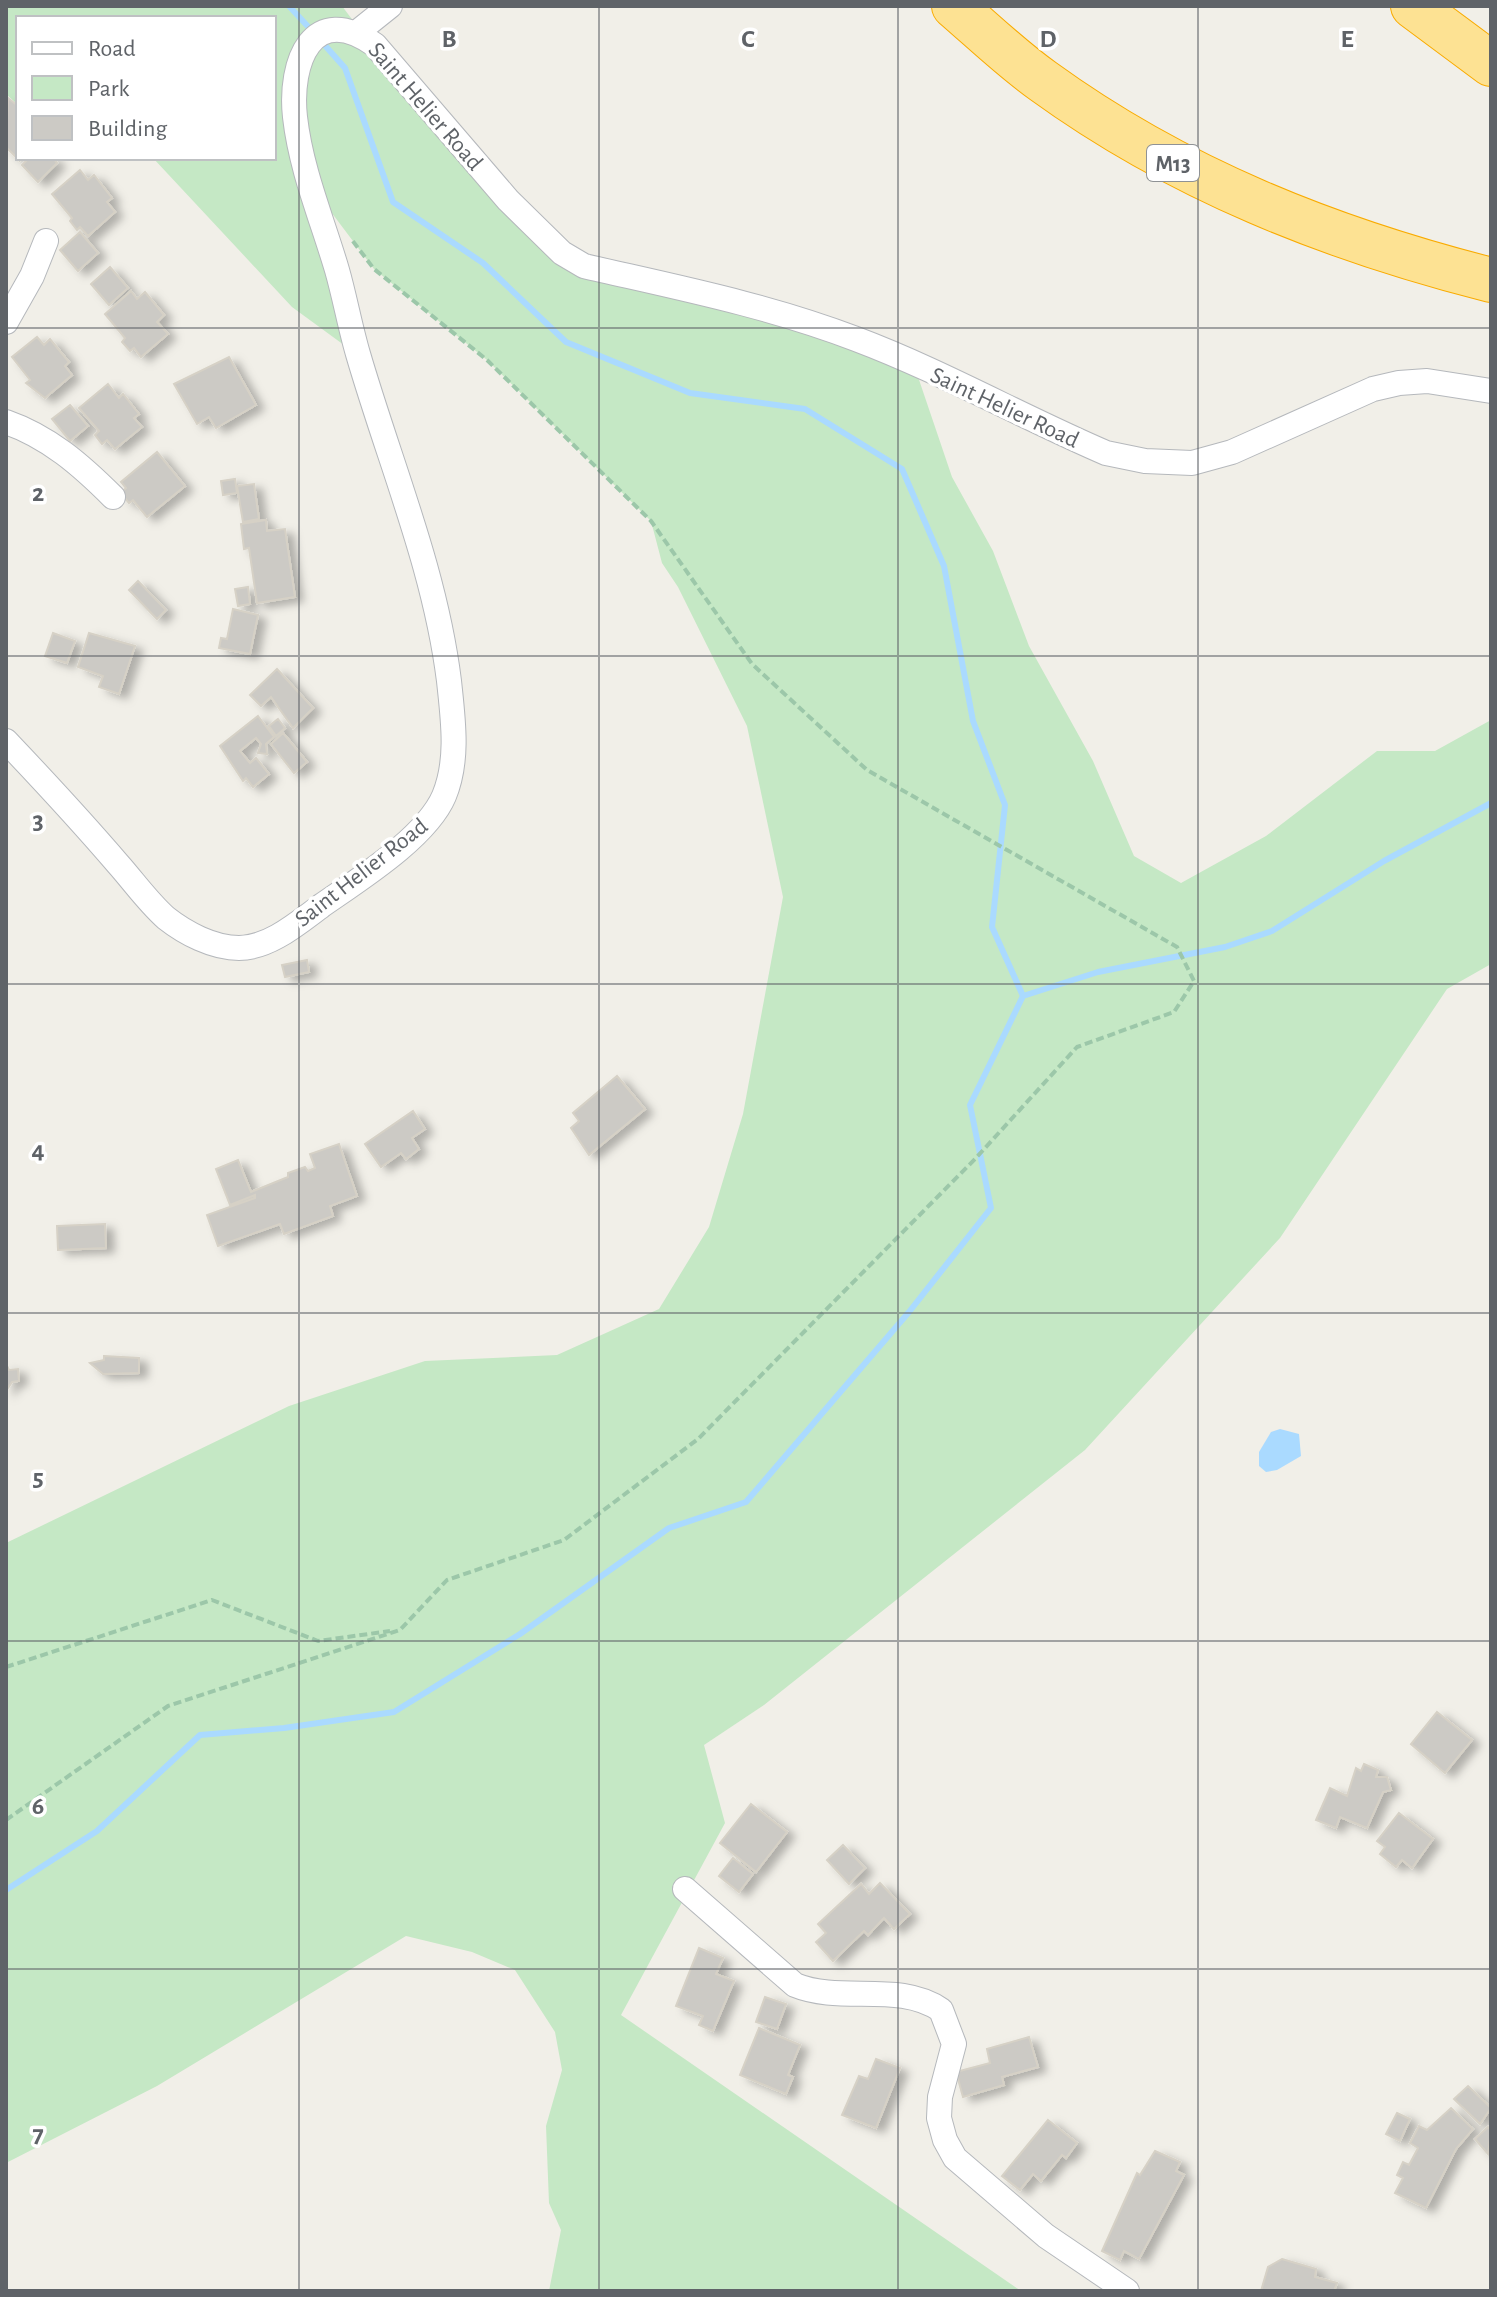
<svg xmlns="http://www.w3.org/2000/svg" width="1497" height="2297" viewBox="0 0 1497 2297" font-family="'Alegreya Sans',sans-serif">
<defs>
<filter id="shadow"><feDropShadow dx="8" dy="4.5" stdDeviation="4" flood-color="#0004"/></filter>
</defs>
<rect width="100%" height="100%" fill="#f1efe8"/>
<!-- green -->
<path fill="#c5e8c5" d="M6 6H342L360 30 562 253 914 365 952 477 993 551 1029 646 1093 761 1134 856 1181 883 1266 836 1377 751H1435L1491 720V964L1447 989 1280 1238 1085 1450 764 1705 704 1745 725 1823 621 2015 1021 2291H549L561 2230 549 2203 546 2126 562 2070 555 2032 515 1970 472 1952 406 1936 157 2086 6 2163V1543L289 1406 425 1361 557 1355 659 1309 709 1227 743 1114 783 897 747 726 678 587 662 563 651 521 487 360 374 269 310 184 359 356 292 307 153 158H274V18H18V105L6 94Z"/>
<!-- water -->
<path fill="#aadaff" d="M1280 1429 1299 1434 1301 1456 1277 1470 1266 1472 1259 1466V1452L1271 1432Z"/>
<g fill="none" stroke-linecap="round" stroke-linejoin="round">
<!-- stream -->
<path stroke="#aadaff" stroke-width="6" d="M289 6 314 33
M321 41 345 68 393 202 483 263 566 342 690 393 805 409 902 469 944 566 973 721 1005 805 992 927 1023 996
M6 1890 97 1831 200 1735 284 1728 394 1712 520 1634 669 1528 746 1502 909 1312 991 1208 970 1105 1023 996 1098 972 1225 947 1272 931 1384 861 1491 803"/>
</g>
<!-- building -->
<path fill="#cccac5" stroke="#d6d1c6" stroke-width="2" filter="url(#shadow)" d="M8 98 18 106 19 160 6 147Z
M29 158H53L57 163 38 182 22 165Z
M80 170 88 180 94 175 112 198 107 202 115 212 88 236 80 227 77 230 70 221 72 218 52 194Z
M80 232 98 253 78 271 60 250Z
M110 267 128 288 109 305 91 284Z
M131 291 137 299 145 292 164 315 157 322 168 334 141 357 134 348 130 351 122 342 125 338 105 314Z
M37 337 44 345 50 339 69 362 65 366 72 375 45 398 26 383 30 380 12 357Z
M229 357 256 405 216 428 209 417 197 424 174 384Z
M108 384 119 398 123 394 139 414 134 418 142 427 115 449 107 440 102 444 95 435 99 431 79 408Z
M70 405 88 426 70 441 52 419Z
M157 452 185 486 147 517 133 500 129 503 121 493 126 488 121 482Z
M235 479 237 493 223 495 221 481Z
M254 484 259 519 243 522 237 486Z
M266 520 267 531 285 529 295 597 257 603 249 548 244 549 241 524Z
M138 581 166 610 157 619 129 590Z
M248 587 250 604 238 606 235 589Z
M233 609 258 615 250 654 219 648 221 638 227 639Z
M53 633 75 641 67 663 45 656Z
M89 633 135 646 119 694 99 687 103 676 78 667Z
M277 669 313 708 293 728 271 697 261 706 250 695Z
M258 716 274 737 266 744 267 754 258 753 261 744 256 738 240 751 250 763 256 758 269 774 253 787 246 778 243 781 220 746Z
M278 719 285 728 276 736 269 726Z
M283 733 307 762 294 773 271 744Z
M307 960 309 972 285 977 282 965Z
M617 1076 645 1109 589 1155 571 1128 579 1121 573 1113Z
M413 1111 425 1129 412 1138 419 1149 406 1159 401 1153 381 1167 365 1144Z
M339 1144 357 1196 330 1206 333 1216 284 1234 280 1224 218 1246 207 1215 255 1198V1195L230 1205 216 1169 238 1160 251 1192 288 1177V1173L305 1167 308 1171 315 1168 310 1154Z
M105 1224 106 1248 58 1250 57 1226Z
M104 1356 139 1358V1373L103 1374 90 1363 104 1360Z
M6 1364 9 1370 18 1369 19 1381 12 1382 6 1391Z
M1437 1712 1472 1740 1445 1773 1411 1744Z
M1364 1764 1378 1770 1376 1777H1387L1391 1790 1383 1792 1367 1828 1340 1817 1336 1828 1316 1820 1330 1788 1347 1796 1356 1768 1361 1771Z
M751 1804 787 1832 756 1872 720 1843Z
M1399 1813 1433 1839 1412 1868 1402 1860 1396 1867 1380 1854 1385 1847 1377 1841Z
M843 1845 865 1868 849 1884 827 1860Z
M733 1858 753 1874 739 1892 719 1876Z
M880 1883 910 1914 894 1929 884 1918 868 1935 864 1931 833 1961 816 1942 826 1933 818 1924 861 1884 869 1894Z
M699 1948 723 1958 716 1974 734 1981 713 2031 699 2025 703 2016 676 2006Z
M765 1997 786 2004 777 2029 756 2022Z
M759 2028 800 2045 788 2075 793 2077 786 2094 740 2075Z
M1029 2037 1038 2067 1002 2077 1004 2085 963 2097 956 2072 990 2063 987 2049Z
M876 2059 900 2068 876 2128 842 2115 859 2076 868 2079Z
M1468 2086 1491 2108 1480 2124 1454 2099Z
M1451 2108 1473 2129 1456 2149 1426 2208 1395 2193 1403 2178 1397 2175 1403 2162 1409 2165 1418 2148 1410 2143 1419 2126 1427 2130Z
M1397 2113 1410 2119 1400 2141 1386 2134Z
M1048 2120 1077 2143 1066 2158 1062 2155 1041 2181 1033 2174 1020 2190 1002 2176Z
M1488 2127 1491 2131 1488 2154 1475 2139Z
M1155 2151 1180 2162 1176 2171 1184 2175 1139 2259 1124 2251 1120 2260 1102 2251 1137 2173 1140 2175Z
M1282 2259 1316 2269 1315 2277 1337 2283 1334 2291H1261L1268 2267Z"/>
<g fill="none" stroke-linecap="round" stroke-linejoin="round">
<defs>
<path id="minor" d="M360 30 390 6
M6 322 32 276 46 241
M6 422C49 437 81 465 113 497
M6 741C44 781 82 822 118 864 134 882 148 902 166 918 185 933 213 948 239 948 269 948 298 923 321 906 358 880 426 838 444 796 459 760 453 719 449 681 435 568 390 464 358 354 350 327 345 298 337 270 322 219 301 170 295 117 289 63 312 0 375 45L508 200 562 253 584 266C675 287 767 305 856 339 941 371 1022 417 1106 453L1145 461 1192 463 1232 452 1373 389 1399 383 1427 381 1491 391
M685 1889 795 1985C841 2004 899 1981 941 2010L954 2044 940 2097 939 2118 945 2140 955 2158 1046 2236 1127 2291"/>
<path id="motorway" d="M954 6C983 31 1012 59 1043 81 1178 179 1330 239 1491 280
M1413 6 1491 64"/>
</defs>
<!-- minor casing -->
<use href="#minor" stroke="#b5b8bc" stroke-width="26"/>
<!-- motorway casing -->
<use href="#motorway" stroke="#f9ab00" stroke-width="46"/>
<!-- path -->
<path stroke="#9cc7a9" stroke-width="4" stroke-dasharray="8 4" stroke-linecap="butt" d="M6 1667 212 1600 318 1641 390 1631
M6 1820 168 1706 400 1630 447 1580 564 1540 698 1439 975 1159 1077 1047 1174 1012 1194 981 1177 947 867 770 752 664 651 521 487 360 374 269 352 240"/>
<!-- minor -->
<use href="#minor" stroke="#fff" stroke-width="24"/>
<!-- motorway -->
<use href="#motorway" stroke="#fde293" stroke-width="44"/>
</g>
<!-- grid -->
<path fill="none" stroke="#5f6368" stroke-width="2" stroke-opacity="0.55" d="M299 6V2291M599 6V2291M898 6V2291M1198 6V2291M6 328H1491M6 656H1491M6 984H1491M6 1313H1491M6 1641H1491M6 1969H1491"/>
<g text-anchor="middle" stroke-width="7" stroke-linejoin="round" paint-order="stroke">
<!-- shield labels -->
<rect fill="#fff" stroke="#8f9295" stroke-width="2" x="1147" y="145" width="52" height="36" rx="6"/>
<g font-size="22" font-weight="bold" fill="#5f6368">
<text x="1173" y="171">M13</text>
</g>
<!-- street labels -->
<g font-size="24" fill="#5f6368" stroke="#fff">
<text transform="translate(426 106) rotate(49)" y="8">Saint Helier Road</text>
<text transform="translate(1005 407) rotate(25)" y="8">Saint Helier Road</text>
<text transform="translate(361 872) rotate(-38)" y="8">Saint Helier Road</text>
</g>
</g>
<g font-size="26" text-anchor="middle" font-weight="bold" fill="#5f6368" stroke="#fff" stroke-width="7" stroke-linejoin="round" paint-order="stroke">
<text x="449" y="47">B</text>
<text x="748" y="47">C</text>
<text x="1048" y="47">D</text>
<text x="1347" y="47">E</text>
<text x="38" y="501">2</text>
<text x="38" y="829">3</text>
<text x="38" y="1158">4</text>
<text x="38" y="1486">5</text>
<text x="38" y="1814">6</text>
<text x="38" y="2142">7</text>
</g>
<!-- border -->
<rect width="1497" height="2297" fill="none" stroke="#5f6368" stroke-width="16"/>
<!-- legend -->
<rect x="16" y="16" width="260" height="144" fill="#ffffff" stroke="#bfc1c3" stroke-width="2"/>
<rect x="32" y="42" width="40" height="12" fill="#ffffff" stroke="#bfc1c3" stroke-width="2"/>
<text x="88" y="56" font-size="24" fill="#5f6368">Road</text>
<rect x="32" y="76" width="40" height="24" fill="#c5e8c5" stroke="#bfc1c3" stroke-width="2"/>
<text x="88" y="96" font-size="24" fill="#5f6368">Park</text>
<rect x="32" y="116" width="40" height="24" fill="#cccac5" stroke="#bfc1c3" stroke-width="2"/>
<text x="88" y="136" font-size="24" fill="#5f6368">Building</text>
</svg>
